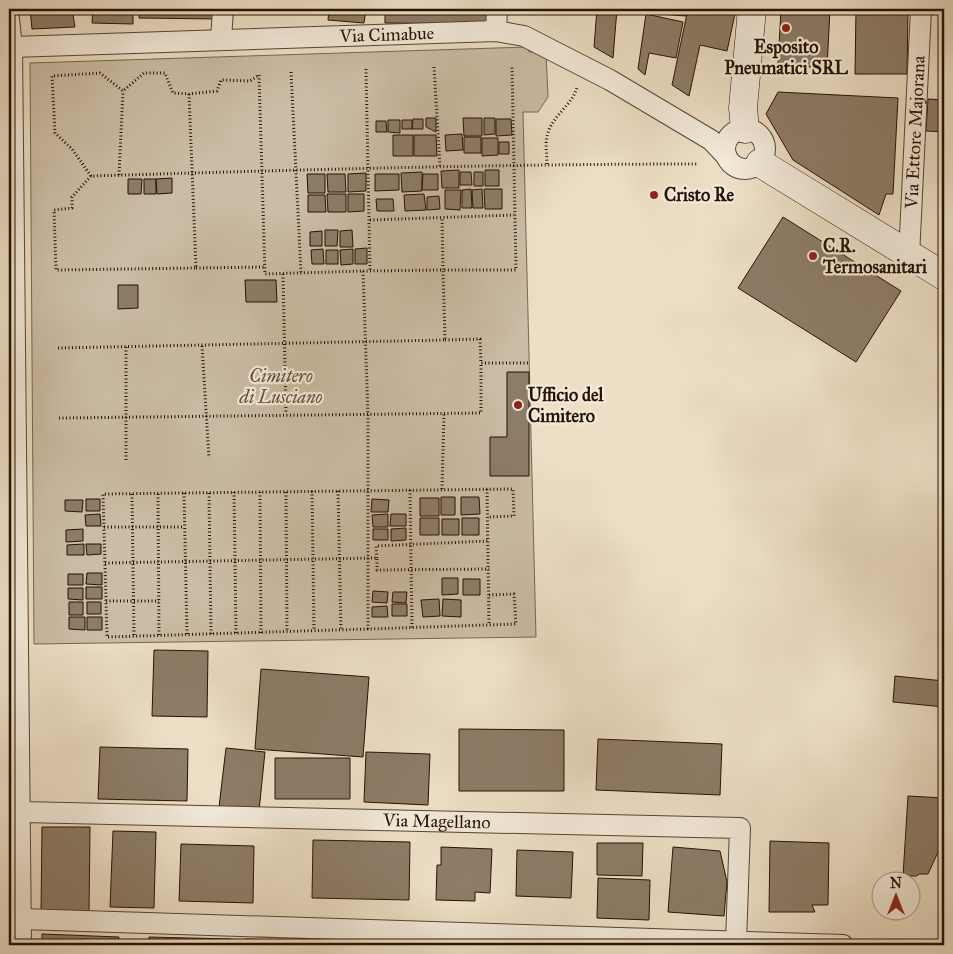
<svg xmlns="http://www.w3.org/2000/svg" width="953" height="954" viewBox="0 0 953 954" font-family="'IM FELL Great Primer',serif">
<rect width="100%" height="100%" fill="#eddfc6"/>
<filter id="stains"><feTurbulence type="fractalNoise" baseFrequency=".004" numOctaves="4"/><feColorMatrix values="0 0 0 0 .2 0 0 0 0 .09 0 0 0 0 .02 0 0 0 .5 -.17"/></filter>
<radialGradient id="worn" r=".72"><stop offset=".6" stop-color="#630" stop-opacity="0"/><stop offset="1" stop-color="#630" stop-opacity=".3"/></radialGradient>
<!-- green -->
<path fill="#cbbca5" stroke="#786654" d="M528 47 529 52H546L548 97 538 112H523L536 637 34 644 30 63Z"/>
<!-- building -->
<path fill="#8d7c68" stroke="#251102" d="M30 9H72L75 27 32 29Z
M93 9H133V24L92 23Z
M139 9H217V19L139 18Z
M329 9H366L364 23 328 20Z
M385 9H494L493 24 385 23Z
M597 9H617L613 58 594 47Z
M658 9H686V16L658 14Z
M688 9H736L727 51 700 45 689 96 672 85Z
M781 9H830L827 68 778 65Z
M856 9H908L907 74H855Z
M944 9V64H940Z
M646 14 683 22 676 58 649 53 645 75 638 69Z
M778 92 898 98 893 194H886L879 215 793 160 766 114Z
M928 99 944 100V132L926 131Z
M426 118H436V132L426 127Z
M463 118H482V136H464Z
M484 118H495V134L484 135Z
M413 119H423V129H412Z
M496 119H511L512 135 496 136Z
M388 120H400V133L388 132Z
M402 120H412V129H402Z
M376 121H386L387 132H376Z
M462 134 463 150 446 151 445 135Z
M393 135H413V156H393Z
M414 135H436L437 156H414Z
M464 137H481V153H464Z
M482 138H498V155L482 156Z
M499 142H509V154H499Z
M459 170V188H442L441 171Z
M485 170H499V186H485Z
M422 172V191L402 192 401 173Z
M460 172H471L472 185H460Z
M474 172H483V186H474Z
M366 173V191L348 192V174Z
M307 174H325V193H308Z
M327 174H345L346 192H328Z
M375 174H399V190L375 191Z
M423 174H438V190H422Z
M172 178V193L157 194 156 179Z
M128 179H142L141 194H128Z
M144 179H156V194H144Z
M471 189 472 208H462V190Z
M482 189 483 208H473L472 190Z
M484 189H502V209H485Z
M445 190H461L460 210 445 209Z
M327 194H346V212H328Z
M348 194H364V211L348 212Z
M424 194 426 210 405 211 404 195Z
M308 195H325L326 212H308Z
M439 196 440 209 427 210V197Z
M376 199H393L394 211H377Z
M783 217 901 291 856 362 738 288Z
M325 230H338L337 246H325Z
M352 230 353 247H340V231Z
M322 231V246H310V232Z
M367 248V264H355V249Z
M323 249 324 264H312L311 250Z
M353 249V264L341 265 340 250Z
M326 250H338V264H326Z
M245 280H276L277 302H246Z
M118 285H138V308L118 309Z
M507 372H529V476H490V437H507Z
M441 497H455V515H441Z
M461 497H479L480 514 461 515Z
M420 498H439V516H420Z
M86 499H100V511H86Z
M372 499 389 500 388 512H371Z
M65 500H83L82 512 65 511Z
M100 514 101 526H86L85 515Z
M388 514V527H373L372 515Z
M391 514H406V526H390Z
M420 518H439V535H420Z
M462 518H479V535H462Z
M442 519H459V535H442Z
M406 528V540L391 541V529Z
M83 529V541L66 542V530Z
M373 529H388V540H373Z
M84 544V555H67V545Z
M86 544H101V554L87 555Z
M87 573H102V585L86 584Z
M68 574H83V585H68Z
M442 578H458V594L442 595Z
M463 579H480V595H463Z
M86 587H102V599H86Z
M68 588H83V600L68 599Z
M373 591 388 592 387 603 372 602Z
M393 592H407L406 603 392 602Z
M439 599 440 616 423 617 421 600Z
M443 599 461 600V617L442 616Z
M69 602H83V615H69Z
M87 602H101V614H87Z
M392 604H407V616H392Z
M387 606 388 617H372V607Z
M69 617H85V630L69 629Z
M87 617H102V630H87Z
M154 650 208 651 207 717 152 716Z
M261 669 369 677 363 757 255 749Z
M895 676 944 681V707L893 702Z
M459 729 564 730V791H459Z
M598 739 722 744 720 795 596 790Z
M100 747 188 749 187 801 98 799Z
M226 748 265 752 259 811 219 807Z
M366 752 430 754 428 805 364 802Z
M275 758H350V799H275Z
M908 796 944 798V839L928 874H919L917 876H903Z
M42 827H90L89 912 41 911Z
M113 831 156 832 154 908 110 907Z
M313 840 410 842 409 900 312 898Z
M770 841 829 843 828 905H812L815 912H769Z
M597 843H643L642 876 597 875Z
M181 844 254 846 253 903 179 901Z
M441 847 492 849 490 893 475 892V901L436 900 437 865H441Z
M673 847 720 851 727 882 724 916 668 912Z
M517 850 573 852 571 898 516 896Z
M598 878 650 880 649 920 597 918Z
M42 934 119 937 118 945H42Z
M149 937 231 939V945H149Z
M246 939 302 941V945H245Z"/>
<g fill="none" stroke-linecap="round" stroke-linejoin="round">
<defs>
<g id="street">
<path d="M9 19 12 47 21 945"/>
<path d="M496 31 497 9"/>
<path d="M221 40 223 9"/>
<path id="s1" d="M12 47 496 31 524 36 610 80 711 140 727 157"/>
<circle cx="745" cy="149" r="20"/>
<path id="s2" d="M909 256 921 9"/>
<path id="s3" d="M21 812 740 828 736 942"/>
<path d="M21 919 843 945"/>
</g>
<path id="secondary" d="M745 129 743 108 752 9
M760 163 944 276"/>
</defs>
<!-- street casing -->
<use href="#street" stroke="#574433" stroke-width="22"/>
<!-- secondary casing -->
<use href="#secondary" stroke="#251102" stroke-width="29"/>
<!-- path -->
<path stroke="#251102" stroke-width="3" stroke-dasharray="1 2.5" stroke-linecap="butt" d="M434 67 440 166
M366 69 370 271
M291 72 301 273
M259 75 265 274 363 271 368 415V629L516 624 514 594 489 595
M189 94 196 268 56 270 54 210 72 208V197L91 176C294 170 495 164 698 164
M547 164C547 155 545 145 547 137 550 117 573 105 577 87
M119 175 123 91
M91 176 72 149 55 133 52 76 100 73 123 91 144 73H165L173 93 189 94 217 91 221 80 250 81 259 75
M370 220 514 215
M196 268 265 267
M363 271 443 270 442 217
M283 274 286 414
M445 340 480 339 481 363
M202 346 209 458
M58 348 445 340 443 270H516L512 66
M59 418 481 413V363H529
M126 460V346
M442 489 444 413
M487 489 489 625
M410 490 412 628
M312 491 314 631
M338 491 341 630
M234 492 236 633
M260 492 261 633
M286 492 287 632
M184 493 187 635
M209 493 211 634
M132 494 134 637
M158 494 159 636
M104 527H184
M377 558 376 546 488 541
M105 563 377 558V570L489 569
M106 601H159
M368 629 107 637 103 494 513 489 514 516 488 517"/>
<!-- street -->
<use href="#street" stroke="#f3eada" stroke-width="20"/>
<!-- secondary -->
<use href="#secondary" stroke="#f3eada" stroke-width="28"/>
</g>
<!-- markers -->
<g fill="#8f2418" stroke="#f3eada" stroke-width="2">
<circle cx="786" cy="28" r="5"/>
<circle cx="654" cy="195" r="5"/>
<circle cx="813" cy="256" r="5"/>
<circle cx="518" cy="405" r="5"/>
</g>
<g text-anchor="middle" stroke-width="4.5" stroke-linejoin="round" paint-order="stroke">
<!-- street labels -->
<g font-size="18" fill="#251102" stroke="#f3eada">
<text dy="6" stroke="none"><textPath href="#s1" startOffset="375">Via Cimabue</textPath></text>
<text dy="6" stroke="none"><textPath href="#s2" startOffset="124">Via Ettore Majorana</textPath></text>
<text dy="6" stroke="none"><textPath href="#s3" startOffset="416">Via Magellano</textPath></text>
</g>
<!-- poi labels -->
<g font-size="18" font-weight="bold" fill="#251102" stroke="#f3eada" text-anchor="start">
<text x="786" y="53" text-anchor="middle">Esposito<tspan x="786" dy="21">Pneumatici SRL</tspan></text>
<text x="664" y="201">Cristo Re</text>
<text x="823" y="252">C.R.<tspan x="823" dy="21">Termosanitari</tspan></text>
<text x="528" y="401">Ufficio del<tspan x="528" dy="21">Cimitero</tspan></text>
</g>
<!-- park labels -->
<g font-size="18" font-style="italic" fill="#5f4d3b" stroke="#f3eada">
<text x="281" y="382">Cimitero<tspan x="281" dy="21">di Lusciano</tspan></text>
</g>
</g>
<!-- margin -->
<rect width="953" height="954" fill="none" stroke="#eddfc6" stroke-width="30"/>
<rect x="10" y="10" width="933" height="934" fill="none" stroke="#251102" stroke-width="2.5"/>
<rect x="15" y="15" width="923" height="924" fill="none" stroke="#251102"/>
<!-- north arrow -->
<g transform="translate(896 896)"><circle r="24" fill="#f3eada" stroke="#a19384"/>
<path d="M0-4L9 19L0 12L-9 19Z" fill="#8f2418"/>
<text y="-8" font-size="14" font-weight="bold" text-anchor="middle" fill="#251102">N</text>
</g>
<rect width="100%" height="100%" filter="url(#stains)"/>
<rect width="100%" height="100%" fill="url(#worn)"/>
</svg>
